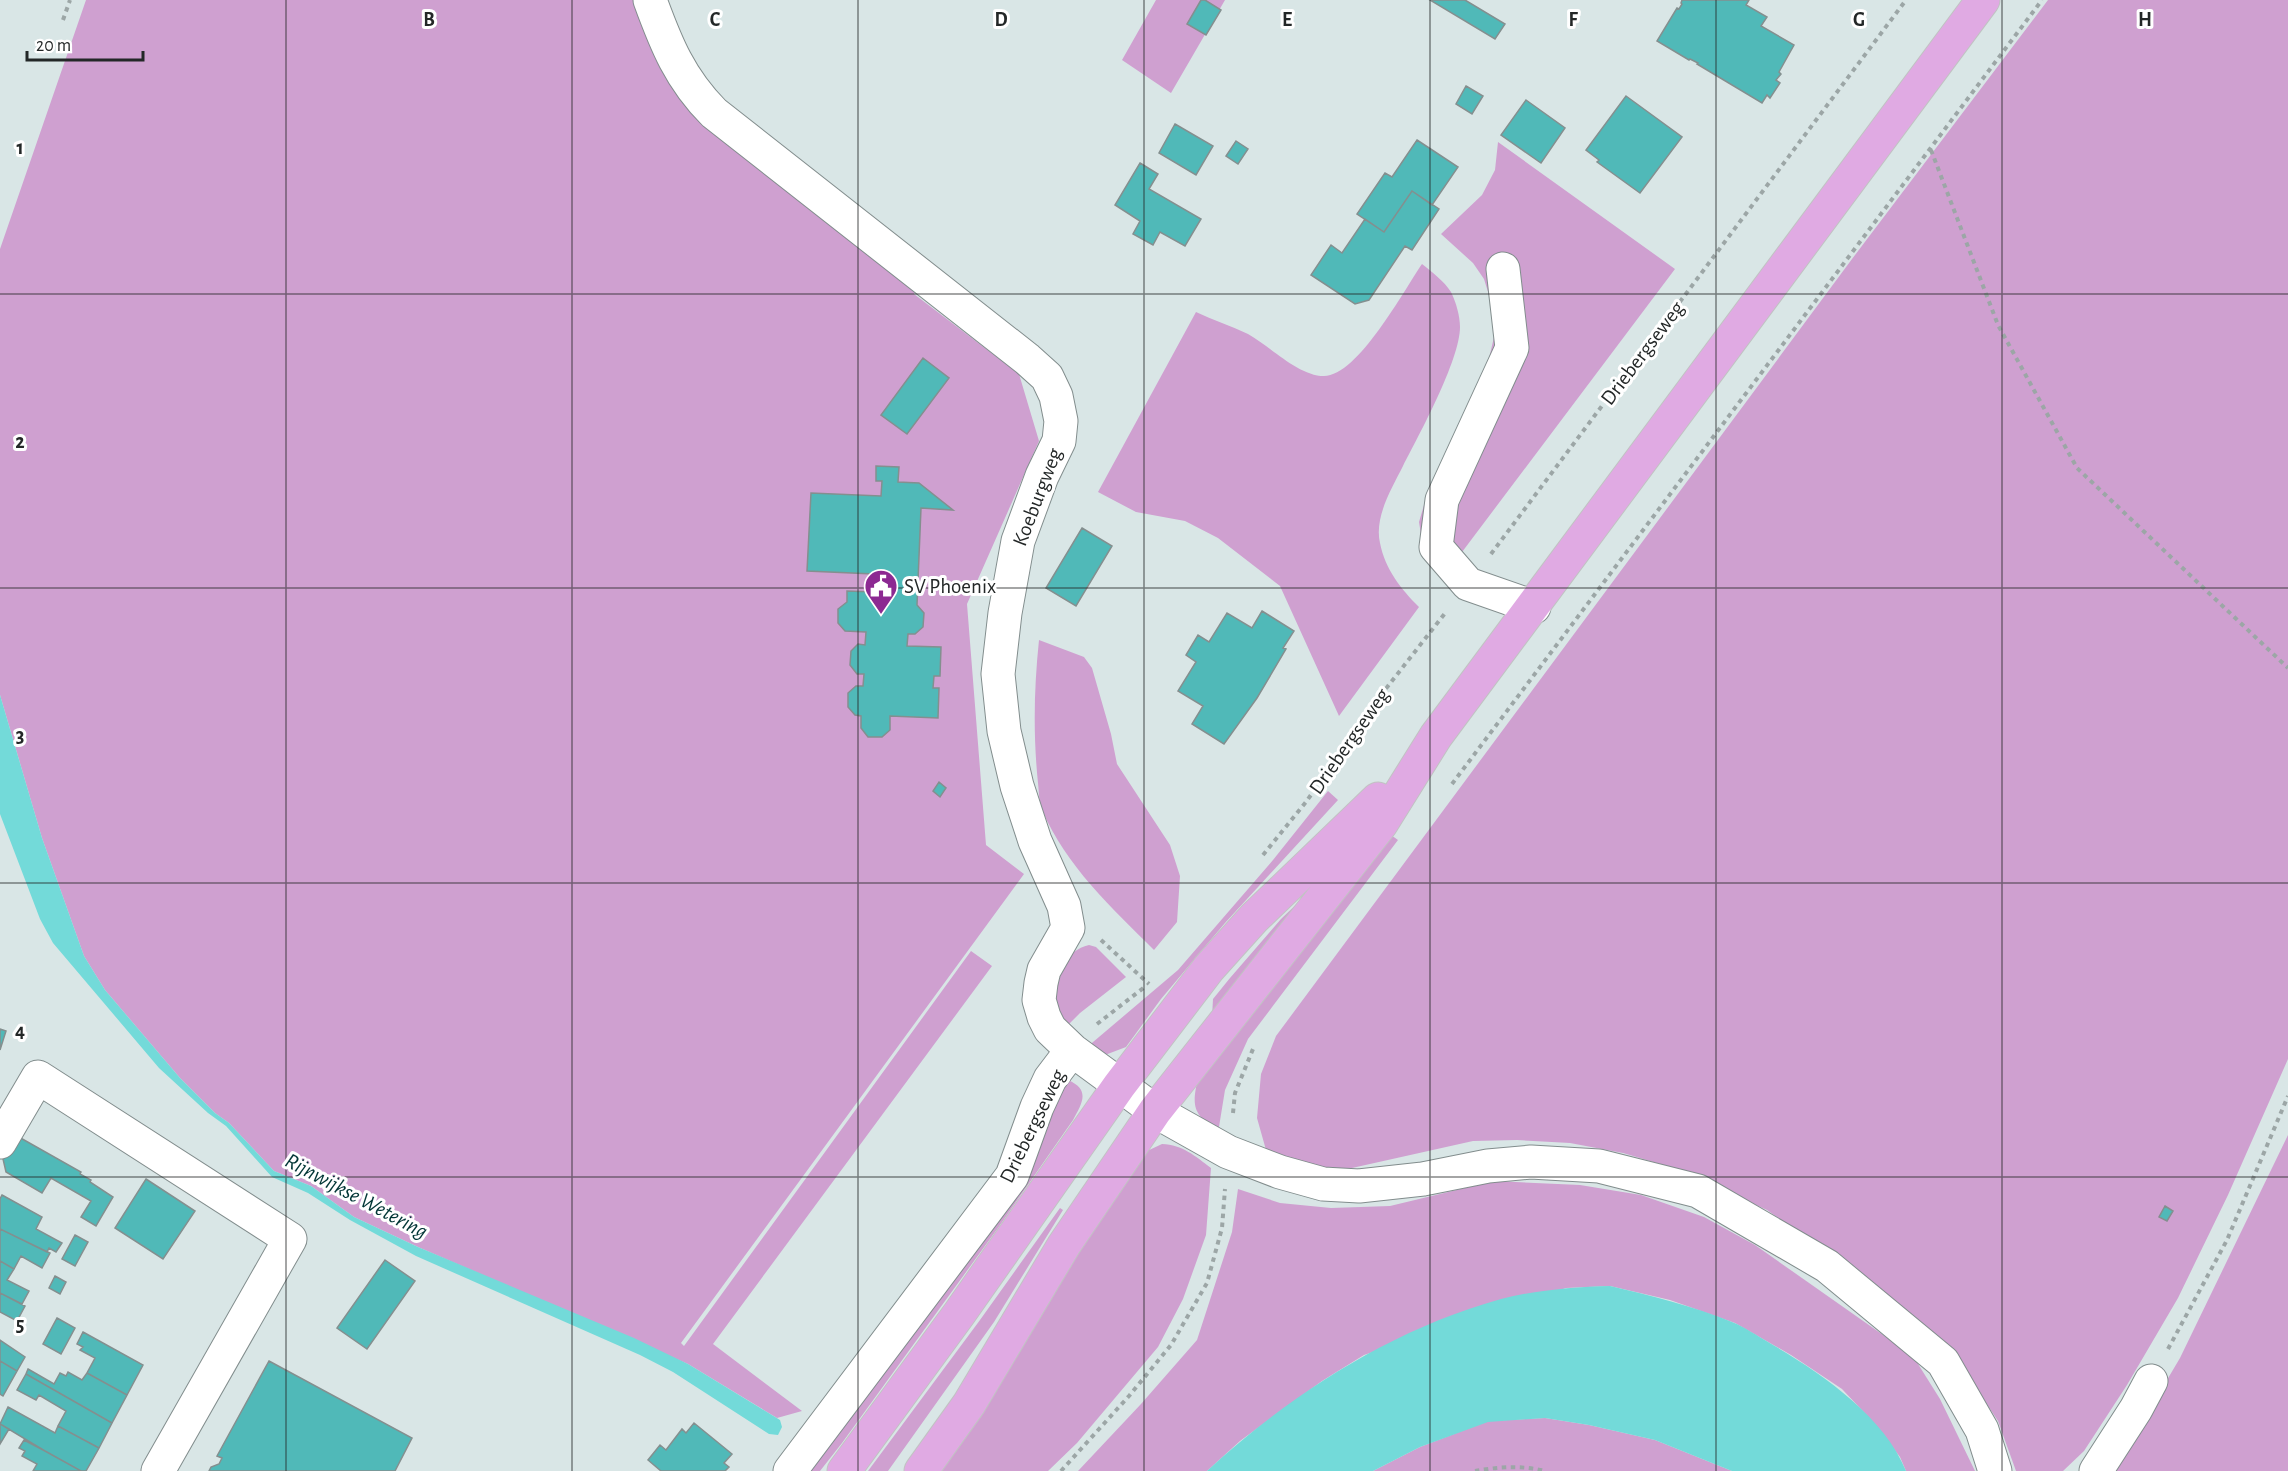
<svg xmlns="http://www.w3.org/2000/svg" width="2288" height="1471" viewBox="0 0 2288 1471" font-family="'Alegreya Sans',sans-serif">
<rect width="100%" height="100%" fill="#d9e6e6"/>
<!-- green -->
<path fill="#cfa0d0" d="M86 0H637L649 40 666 79 695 116 728 145 916 289 914 294 1019 374 1039 441 967 604 986 845 1024 874 681 1343 684 1346 971 951 992 966 713 1344 802 1411 777 1418 688 1364 418 1247 354 1217 311 1186 274 1171 229 1123 215 1113 180 1078 105 990 84 956 42 838 0 695V249Z
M1156 0H1225L1171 93 1122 60Z
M2048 0H2288V1059L2228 1195 2178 1298 2127 1385 2084 1451 2063 1471H2016L1998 1421 1967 1374 1830 1255 1767 1210 1677 1169 1623 1153 1570 1143 1517 1140 1473 1141 1352 1168 1298 1171 1266 1150 1257 1118 1261 1074 1276 1036 1852 259Z
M1498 142 1675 269 1447 572 1422 541 1419 522 1427 495 1486 371 1495 333 1493 308 1484 279 1473 263 1441 234 1482 195 1495 170Z
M1422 264C1432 272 1444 281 1451 292 1456 302 1460 316 1460 327 1460 360 1419 435 1403 466 1392 488 1374 517 1380 543 1385 569 1401 589 1419 607L1339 716 1280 586 1218 538 1185 521 1136 512 1098 492 1196 312C1213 320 1231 326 1248 334 1270 346 1298 376 1324 376 1358 376 1404 290 1422 264Z
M1039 640 1084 657 1092 668 1111 734 1117 764 1170 845 1180 876 1177 922 1154 950C1112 908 1066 866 1042 810 1039 802 1039 792 1038 783 1033 735 1034 688 1039 640Z
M1328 791 1338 800 1225 923 1161 999 1126 1047 1105 1055 1086 1048 1178 970 1273 860Z
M1391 835 1398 840 1248 1039 1225 1090 1218 1133C1194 1113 1191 1109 1198 1078Z
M1306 895 1212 1017 1213 999 1230 978 1281 919Z
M1089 945 1096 947 1126 977 1080 1013 1063 1030 1051 991C1061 970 1065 951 1089 945Z
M1068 1080C1091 1090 1082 1103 1073 1120L998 1228 842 1443 820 1471H800L1042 1125Z
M2288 1135V1471H2113L2180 1358Z
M1162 1144C1183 1145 1195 1156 1211 1168L1206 1235 1183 1299 1158 1347 1077 1443 1048 1471H934L1045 1300 1145 1152Z
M1494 1181 1580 1185 1641 1195 1704 1217 1755 1245 1913 1356 1940 1399 1975 1471H1906L1900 1457 1874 1423 1842 1389 1791 1355 1735 1323 1670 1300 1610 1286 1566 1288 1364 1355 1322 1381 1240 1441 1207 1471H1078L1141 1404 1197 1340 1232 1232 1238 1189 1280 1203 1331 1208 1390 1206Z
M1060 1208 1063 1210 994 1322 888 1471H868L980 1320Z
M1545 1418 1589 1425 1655 1440 1732 1471H1373L1420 1447 1488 1421Z"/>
<!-- water -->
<path fill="#73dad9" d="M0 695 42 838 84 956 105 990 180 1078 215 1113 229 1123 274 1171 311 1186 354 1217 418 1247 634 1338 688 1364 780 1420 782 1427 778 1435 769 1434 673 1372 640 1355 416 1256 350 1220 308 1193 272 1177 226 1126 208 1113 159 1068 53 943 40 919 0 814Z
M1610 1286C1652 1296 1693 1306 1732 1322 1745 1327 1757 1336 1768 1342 1818 1371 1884 1415 1906 1471H1732L1655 1440 1589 1425 1545 1418 1488 1422 1420 1447 1373 1471H1207C1291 1394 1390 1330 1501 1299 1536 1290 1574 1287 1610 1286Z"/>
<!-- building -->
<path fill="#50b9b8" stroke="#848f8f" stroke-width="1.5" d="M1201 0H1205L1221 10 1206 35 1187 24Z
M1430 0H1465L1505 24 1495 39Z
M1682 0H1749L1746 5 1767 17 1761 26 1794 45 1779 72 1781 74 1776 80 1780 83 1770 98 1767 95 1762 103 1697 64 1698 63 1690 59 1689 60 1657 41 1677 8 1679 9 1682 4 1681 3Z
M1466 86 1483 96 1472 114 1456 104Z
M1626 96 1682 137 1640 193 1597 162 1599 160 1586 150Z
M1526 100 1565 128 1541 163 1501 135Z
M1175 124 1213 146 1196 175 1159 153Z
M1417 140 1458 167 1432 205 1412 191 1384 232 1357 214 1385 173 1392 177Z
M1236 141 1248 149 1238 164 1226 156Z
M1140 163 1158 174 1149 189 1201 219 1185 246 1160 232 1153 245 1133 234 1140 221 1115 205Z
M1412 191 1439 209 1412 250 1405 246 1369 300 1355 304 1311 275 1331 245 1342 253 1365 219 1384 232Z
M923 358 949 378 907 434 881 415Z
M876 466 899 467 898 482 919 483 953 510 921 508 917 605 924 613 923 627 915 634H908L907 646 941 647 940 676H934L933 688H939L938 718 890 716V730L882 737H868L861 728V716L855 715 848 707V693L856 686H863L864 674H857L850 665 851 651 858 644 865 645 866 632 845 631 838 623V609L847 602V591L874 592V574L807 571 811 493 881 496 882 481H876Z
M1082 528 1112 546 1076 606 1046 588Z
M1262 611 1294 631 1283 648 1286 649 1257 698 1224 744 1192 724 1203 706 1178 691 1196 662 1186 655 1198 635 1209 642 1227 613 1252 628Z
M939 782 946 788 940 797 933 791Z
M0 1029 6 1031 0 1050Z
M17 1136 81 1172 80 1174 91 1180 90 1182 113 1197 96 1226 81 1217 91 1201 51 1178 42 1193 6 1172 3 1159Z
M146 1179 195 1211 163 1259 115 1228Z
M2 1195 42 1217 36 1229 62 1243 56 1252 49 1248 47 1252 0 1229V1199Z
M2165 1206 2173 1211 2167 1221 2159 1217Z
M0 1229 50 1253 42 1268 21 1256 14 1269 0 1261Z
M75 1235 88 1242 75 1266 62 1259Z
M385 1260 415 1281 367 1349 337 1328Z
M0 1261 14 1269 7 1280 29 1291 22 1304 0 1293Z
M55 1276 66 1282 60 1294 49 1288Z
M0 1293 25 1306 17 1321 0 1312Z
M57 1318 75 1328 61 1354 43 1344Z
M83 1332 143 1365 127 1395 87 1373 95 1358 80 1350 83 1347 77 1344Z
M0 1340 25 1357 17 1371 0 1361Z
M0 1361 17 1371 3 1396 0 1394Z
M269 1361 412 1438 395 1471H209L211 1467 219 1464 222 1458 217 1456Z
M28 1369 54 1384 60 1373 66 1376 68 1372 82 1380 87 1373 127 1395 112 1423 26 1374Z
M26 1374 112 1423 99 1448 58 1426 66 1411 39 1395 36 1400 17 1390Z
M8 1407 55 1433 58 1426 99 1448 86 1471H81L45 1451 0 1424Z
M694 1423 732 1454 724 1463 729 1467 725 1471H661L648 1460 660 1445 666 1450 682 1429 686 1433Z
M0 1424 9 1429 0 1444Z
M24 1440 45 1451 81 1471H33L37 1464 22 1456 25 1451 19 1448Z"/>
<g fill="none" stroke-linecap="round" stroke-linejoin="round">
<defs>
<path id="minor" d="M650 0C666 44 680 79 714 113L1027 359 1047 377 1056 396 1061 421 1059 441 1042 476 1018 541 1005 613 998 674 1004 731 1017 786 1035 841 1064 906 1068 928 1044 970 1041 983 1039 1000 1044 1017 1050 1029 1072 1050 1155 1111 1228 1152 1280 1172 1323 1184 1359 1186 1423 1179 1488 1166 1531 1162 1599 1166 1698 1191 1827 1266 1943 1362 1982 1430 1995 1471
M1503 269 1512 348 1442 500 1436 547 1468 584 1534 607
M0 1142 38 1077 290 1239 158 1471
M790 1471 1012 1176 1037 1107 1050 1079 1072 1050
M2096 1471 2136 1409 2151 1381"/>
<path id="major" d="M844 1471 959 1314 1119 1086 1209 968 1254 918 1378 799
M921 1471 969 1404 1064 1245 1155 1111 1381 824 1436 736 1983 0"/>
</defs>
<!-- minor casing -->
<use href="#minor" stroke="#828d8d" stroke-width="35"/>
<!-- major casing -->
<use href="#major" stroke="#c1c3c3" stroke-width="35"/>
<!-- path -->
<path stroke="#9ca6a6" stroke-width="4" stroke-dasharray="4.5 4.5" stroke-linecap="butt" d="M63 20 70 0
M1931 150 1998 325 2077 468 2288 668
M1491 554 1906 0
M1452 784 2042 0
M1263 855 1306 802 1381 695 1446 612
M1101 940 1149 984
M1097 1024 1146 986
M1233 1113 1235 1093 1253 1049
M2168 1349 2227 1240 2288 1096
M1061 1471 1129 1396 1171 1345 1207 1283 1222 1228 1225 1189
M1475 1471C1497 1467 1522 1465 1545 1471"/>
<!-- minor -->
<use href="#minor" stroke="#fff" stroke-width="33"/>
<!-- major -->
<use href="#major" stroke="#e0aae3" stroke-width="33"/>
</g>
<!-- grid -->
<path fill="none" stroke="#232727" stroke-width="1.5" stroke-opacity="0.55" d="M286 0V1471M572 0V1471M858 0V1471M1144 0V1471M1430 0V1471M1716 0V1471M2002 0V1471M0 294H2288M0 588H2288M0 883H2288M0 1177H2288"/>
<!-- icons -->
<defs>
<symbol id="civic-pin" viewBox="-11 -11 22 30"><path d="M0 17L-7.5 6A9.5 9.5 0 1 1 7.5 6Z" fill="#8c2992" stroke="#fff"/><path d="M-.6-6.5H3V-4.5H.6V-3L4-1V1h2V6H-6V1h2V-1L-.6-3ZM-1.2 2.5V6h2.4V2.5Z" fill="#fff"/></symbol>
</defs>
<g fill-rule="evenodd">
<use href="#civic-pin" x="862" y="567" width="38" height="52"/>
</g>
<g text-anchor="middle" stroke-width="6" stroke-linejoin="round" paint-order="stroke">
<!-- street labels -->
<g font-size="21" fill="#232727" stroke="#fff">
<text transform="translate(1642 353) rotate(-53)" y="7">Driebergseweg</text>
<text transform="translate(1037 497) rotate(-69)" y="7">Koeburgweg</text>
<text transform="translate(1349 741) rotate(-55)" y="7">Driebergseweg</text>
<text transform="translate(1032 1126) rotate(-64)" y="7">Driebergseweg</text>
</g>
<!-- poi labels -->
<g font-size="21" fill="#232727" stroke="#fff" text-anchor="start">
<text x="904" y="593">SV Phoenix</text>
</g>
<!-- water labels -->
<g font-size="22" font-style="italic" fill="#023636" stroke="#fff">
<text transform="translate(357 1195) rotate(28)" y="8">Rijnwijkse Wetering</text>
</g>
</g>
<g font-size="20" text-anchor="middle" font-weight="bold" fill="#232727" stroke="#fff" stroke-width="6" stroke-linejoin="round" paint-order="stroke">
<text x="429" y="26">B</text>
<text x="715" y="26">C</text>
<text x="1001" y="26">D</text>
<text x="1287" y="26">E</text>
<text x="1573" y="26">F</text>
<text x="1859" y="26">G</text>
<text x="2145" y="26">H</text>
<text x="20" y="154">1</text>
<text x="20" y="448">2</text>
<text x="20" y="742">3</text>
<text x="20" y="1037">4</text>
<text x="20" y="1331">5</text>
</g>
<!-- scale -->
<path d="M27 51v9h116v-9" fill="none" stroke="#232727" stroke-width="3"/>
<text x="36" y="51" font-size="18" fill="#232727" stroke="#ffffff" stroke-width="4.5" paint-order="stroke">20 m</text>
</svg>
